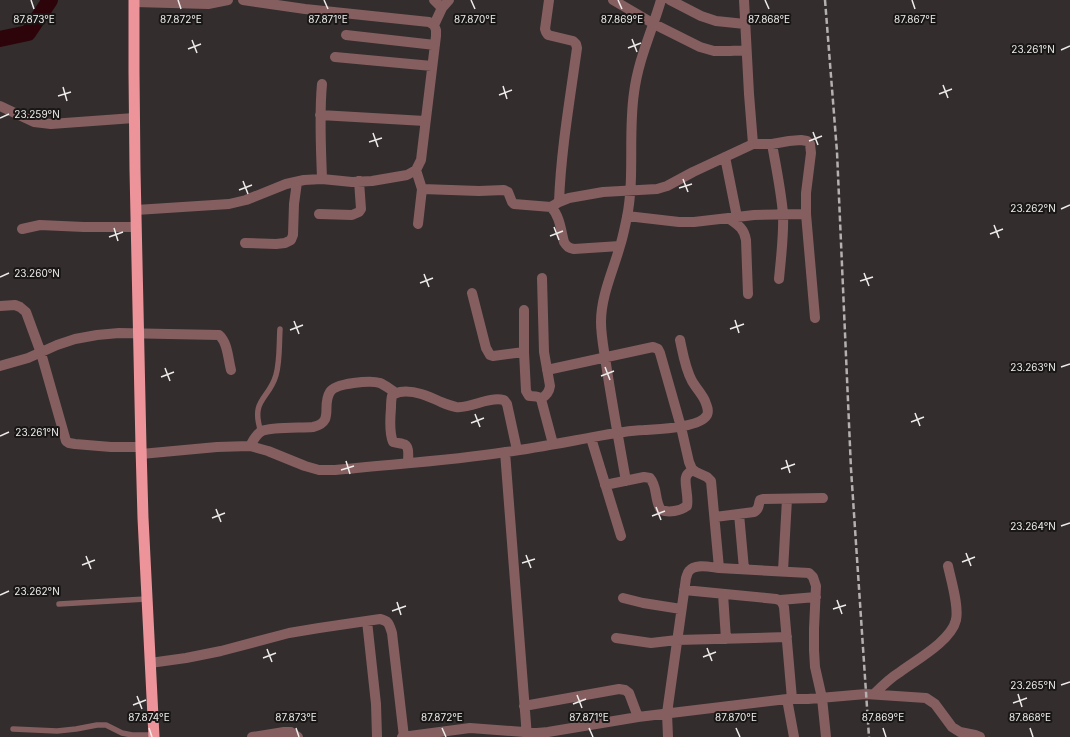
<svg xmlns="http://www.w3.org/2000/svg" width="1070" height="737" viewBox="0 0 1070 737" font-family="Inter,sans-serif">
<rect width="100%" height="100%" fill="#332d2d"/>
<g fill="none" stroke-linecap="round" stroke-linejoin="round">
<!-- river -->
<path stroke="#2d040a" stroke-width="16" d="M0 39 28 33 50 0"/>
<!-- service -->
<path stroke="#855e60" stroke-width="5.5" d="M261 432C250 399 269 400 276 375 280 361 279 344 280 329
M59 604 146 599
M13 729 57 731 76 729 97 725H106L122 733 132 735H154"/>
<!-- minor -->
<path stroke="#855e60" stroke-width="10" d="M243 0 305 9 429 22 434 25 436 30V36L421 160 416 170 422 189 418 224
M434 0 442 8
M549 0 545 29 546 32 548 35 573 41 576 44 577 48C570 99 561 150 559 202
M613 0 654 24 700 47 714 51H730L746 50
M670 0 701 16 716 21 745 24
M744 0 749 94 753 144
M134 2 208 4 228 0
M434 25 442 8 449 0
M346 35 435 45
M335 57 432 66
M0 106 34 122 51 124 134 118
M320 115 425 121
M772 144C776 167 781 190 783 214 784 235 781 257 779 279
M725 157 737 217
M322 179C321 147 319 116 322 84
M422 189 479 191 504 190 508 192 512 202 514 204 551 207C560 216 561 231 564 242 567 247 569 248 574 249L620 246
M551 207 559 202 569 198 603 192 657 189 667 186 693 172 753 144H772L789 141 801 140 807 141 810 144 811 153 806 193V214L815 318
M136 210 229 204 246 200 286 184 304 180 322 179 352 182 372 181 407 175 416 170
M319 214 352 215 359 212 361 209 359 181
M627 216 679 222H694L754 215 806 214
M728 218C738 225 744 228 746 240L748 294
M22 229 40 225 84 227H136
M245 243 276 244 285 243 291 240 293 235 294 204 297 182
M472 293 486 348 490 355 493 356 524 352
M0 306 15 305 20 307 26 312 41 353 66 441 69 443 75 444 111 447H141
M524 310V352L526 391 529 396C533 397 537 395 541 399L553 444
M0 366 28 358 57 345 75 339 97 335 119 333 219 335C228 343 228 359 231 370
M547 370 653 347 658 349 660 353 681 427 689 462 692 469 696 472 707 477 711 481 719 568
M541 399C546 395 549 393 550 386L544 352 542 278
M591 438 621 536
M250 446C253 441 256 434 262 431 271 427 301 428 313 427 335 422 321 406 330 392 335 383 371 380 380 383 385 385 391 390 396 393
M505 452 527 737
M141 454 217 447 250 446 268 451 305 466 319 470H335C392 464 449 461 506 452 528 449 550 445 572 441 596 437 619 431 644 430 657 429 700 428 707 415 709 411 707 406 705 401 702 394 696 388 692 381 685 368 683 354 680 340
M408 462C408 457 410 445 403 444 400 443 396 443 393 442 389 432 390 419 391 408 391 405 391 400 392 396 394 393 397 393 400 392 415 390 428 396 441 402 446 404 451 406 456 407 471 409 488 396 504 400L507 404 517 450
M626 481C619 442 612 403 606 364 604 350 601 336 601 322 601 296 613 271 620 246 623 237 625 226 627 217 635 176 628 134 634 93 638 60 652 31 661 0
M605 485 644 477 650 478C658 487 654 500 661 510 669 513 680 511 687 506 689 497 684 483 686 477 687 473 690 472 693 470
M739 514 744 569
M715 517 754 512C760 509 758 505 760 500L763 499 823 498
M783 571 787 499
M684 590 776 599C781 600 782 602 784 607L792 699
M723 594 726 639
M623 598 643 603 681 609
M780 600 816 597
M367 621 376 704 377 737
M616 638 651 643 677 640 787 637
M150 663 186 658 221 651 289 633 319 628 380 619C389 621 389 624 392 633L404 737
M874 694C882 686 890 678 900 672 916 660 951 641 956 620 959 606 951 580 948 566
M787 699 794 737
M524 706 619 689 625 690 629 693 638 717
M252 737 284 732H291L298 737
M402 737 470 728 537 733 548 732 638 717 787 699H808L866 694 926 698 935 704 952 727 960 732 975 735 980 737
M668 737 667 713 686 578C687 576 687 573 689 571 695 563 710 567 719 568L809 573 813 577 816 586 814 629V650L815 667 822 698 826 737"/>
<!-- trunk -->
<path stroke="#ec949a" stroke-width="11" d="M134 0V72L135 170 141 447 143 518 154 737"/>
<!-- rail -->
<path stroke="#b4b0b0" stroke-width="2.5" stroke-dasharray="6 3" stroke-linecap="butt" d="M825 0 837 152 851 469 869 737"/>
</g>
<!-- ticks -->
<path fill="none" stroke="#eeebeb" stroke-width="1.5" d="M31 0 34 9M178 0 181 9M324 0 328 9M471 0 475 9M618 0 622 9M765 0 769 9M912 0 915 9M632 39 637 52M192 40 197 53M628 48 641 43M188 49 201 44M1061 50 1070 46M943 85 948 98M503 86 507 99M63 87 67 101M939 94 952 89M499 95 512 90M58 96 71 92M0 118 9 114M813 132 818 145M373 133 378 147M809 141 822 136M369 142 382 138M683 179 688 192M243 181 248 194M679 188 692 184M239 190 252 185M1061 209 1070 205M994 225 999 238M554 227 559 240M114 228 118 241M990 234 1003 229M550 236 563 231M109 237 123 232M864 273 869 286M424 274 429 287M0 277 9 273M860 281 873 277M420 283 433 278M735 320 739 333M294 321 299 334M730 329 744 324M290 330 303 325M605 367 610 380M1061 367 1070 364M165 368 170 381M601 376 614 371M161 377 174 372M915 413 920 426M475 414 480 427M911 422 924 417M471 423 484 418M0 436 9 432M786 460 790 473M346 461 350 474M781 469 795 464M341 470 354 466M656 507 661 520M216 509 221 522M652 516 665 511M212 518 225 513M1061 526 1070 523M966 553 971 566M526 555 531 568M86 556 91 569M962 562 975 557M522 563 535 559M82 565 95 560M0 595 9 591M837 600 842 614M397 602 401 615M833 609 846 605M392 611 406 606M707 648 712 661M267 649 272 662M703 657 716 652M263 658 276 653M1061 685 1070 682M1018 694 1022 707M577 695 582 708M137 696 142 709M1013 703 1027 698M573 704 586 699M133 705 146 700M149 728 152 737M296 728 299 737M442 728 446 737M589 728 593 737M736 728 740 737M883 728 886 737M1030 728 1033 737"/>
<g font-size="10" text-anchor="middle" fill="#eeebeb" stroke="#191616" stroke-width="4" stroke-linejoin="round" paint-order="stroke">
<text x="34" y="23">87.873°E</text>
<text x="181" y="23">87.872°E</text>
<text x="328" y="23">87.871°E</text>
<text x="475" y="23">87.870°E</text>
<text x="622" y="23">87.869°E</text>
<text x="769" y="23">87.868°E</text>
<text x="915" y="23">87.867°E</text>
<text x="1033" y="53">23.261°N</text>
<text x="37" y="118">23.259°N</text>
<text x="1033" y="212">23.262°N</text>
<text x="37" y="277">23.260°N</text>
<text x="1033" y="371">23.263°N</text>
<text x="37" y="436">23.261°N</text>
<text x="1033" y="530">23.264°N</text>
<text x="37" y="595">23.262°N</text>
<text x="1033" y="689">23.265°N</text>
<text x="149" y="721">87.874°E</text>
<text x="296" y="721">87.873°E</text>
<text x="442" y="721">87.872°E</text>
<text x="589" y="721">87.871°E</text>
<text x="736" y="721">87.870°E</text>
<text x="883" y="721">87.869°E</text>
<text x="1030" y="721">87.868°E</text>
</g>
</svg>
